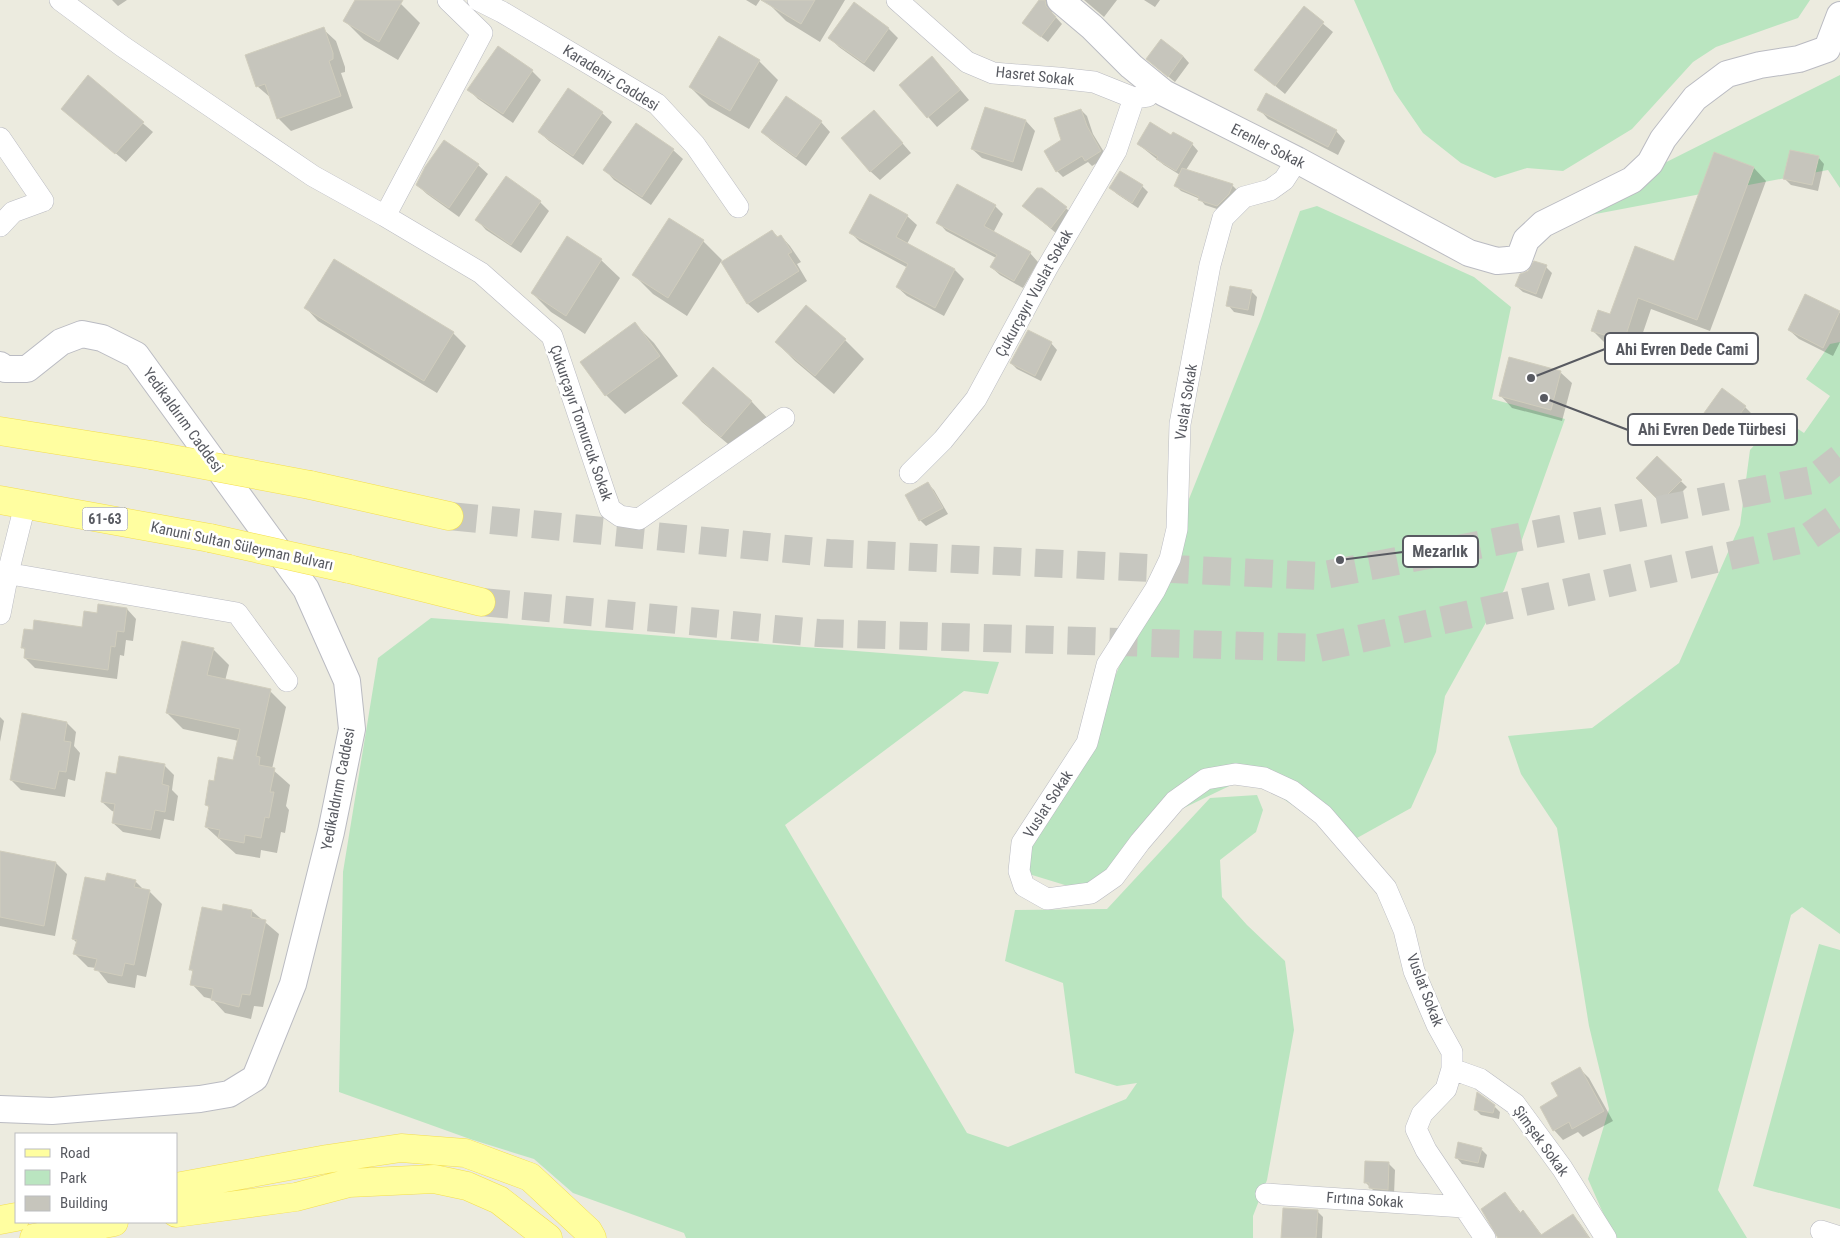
<svg xmlns="http://www.w3.org/2000/svg" width="1840" height="1238" viewBox="0 0 1840 1238" font-family="'Roboto Condensed',sans-serif">
<rect width="100%" height="100%" fill="#ecebdf"/>
<!-- green -->
<path fill="#bae5c0" d="M1354 0H1810L1798 18 1716 47 1693 62 1632 129 1563 171 1527 168 1495 178 1461 163 1423 133 1394 91Z
M1840 75V188L1828 170 1543 224Z
M1317 206 1474 277 1511 307 1492 399 1565 419 1504 590 1445 696 1436 752 1411 808 1348 843 1250 776 1159 820 1091 893 1019 871 1087 743 1177 529 1261 319 1300 211Z
M1840 342V934L1802 907 1791 915 1718 1190 1747 1238H1614L1588 1179 1609 1109 1589 1026 1557 828 1521 774 1508 736 1592 728 1679 663 1740 525 1750 450 1780 417 1804 433 1830 396 1806 379 1830 344Z
M431 618 999 662 988 694 964 691 785 825 967 1133 1008 1147 1126 1099 1137 1083 1117 1086 1075 1073 1063 983 1005 961 1015 910 1107 909 1210 798 1257 795 1263 810 1256 832 1220 860 1222 897 1247 925 1285 961 1294 1030 1267 1180 1253 1216V1238H686L684 1233 573 1193 534 1159 470 1139 339 1092 343 872 378 658Z
M1819 944 1840 950V1209L1753 1186Z"/>
<!-- shadow -->
<path fill="#0003" d="M112 0H127L118 6Z
M356 0H394L401 4 420 23 398 60 364 40 345 21Z
M746 0H760L756 6Z
M768 0H845L820 42 786 21 767 2Z
M1040 0H1046L1051 5 1052 13 1062 24 1048 42 1023 23Z
M1084 0H1117L1104 17Z
M1144 0H1160L1155 7Z
M854 4 889 29 898 38 874 72 839 47 830 38Z
M1304 8 1333 32 1285 94 1256 70Z
M323 29 336 41 345 67V72L341 73 353 108 291 131 278 118 271 98 257 86Z
M1183 56 1189 63 1175 82 1154 65Z
M759 61 778 80 749 129 709 106 690 87Z
M941 67 969 100 937 127 900 85Z
M532 71 541 80 513 123 478 99 469 90Z
M89 77 153 132 126 162 63 109Z
M568 90 602 113 612 122 583 165 549 141 539 132Z
M1259 109 1336 131 1345 141 1338 155 1268 119Z
M1081 110 1087 116 1093 134 1107 157 1092 166 1088 162 1063 177 1057 171 1063 140Z
M874 111 911 153 880 180 870 171Z
M1026 121 1035 131 1022 171 982 158 972 149Z
M821 122 830 132 806 166 772 141 762 132Z
M1172 137 1192 144 1198 151 1186 170 1232 185 1237 190 1223 211 1205 205 1200 199 1181 191 1176 186 1180 175 1164 165 1138 144Z
M673 150 683 159 651 205 614 180 605 170Z
M1715 154 1754 168 1766 181 1710 331 1651 309 1636 353 1605 343 1592 330 1674 262Z
M1818 157 1824 164 1818 191 1791 185 1785 179Z
M478 165 488 174 459 217 427 194 417 185Z
M1142 186 1148 192 1138 208 1117 194 1111 188Z
M1042 189 1073 214 1057 234 1024 206Z
M540 202 549 211 521 253 486 230 477 220Z
M995 206 1003 214 993 233 1030 253 1038 262 1023 288 1000 275 991 267 996 258 946 231 938 222Z
M907 216 917 225 907 244 955 270 964 279 944 316 907 296 897 287 908 268 860 242 850 232Z
M772 231 779 238 781 236 790 246 801 262 797 264 807 281 758 313 748 304 723 263Z
M703 241 722 260 687 316 653 294 634 275Z
M601 260 620 278 585 334 551 312 532 293Z
M1546 267 1552 273 1542 299 1523 292 1516 286Z
M1251 291 1257 297 1254 316 1234 312 1228 305Z
M1806 296 1840 313V342L1833 356 1799 339 1789 330Z
M306 308 453 333 466 346 437 393 318 321Z
M635 324 654 343 678 376 625 414 606 395Z
M845 340 864 359 834 394 795 361 776 342Z
M1051 343 1057 350 1041 381 1017 369 1011 363Z
M713 369 752 402 770 421 741 455 702 422 684 403Z
M1560 372 1572 383 1562 421 1512 408 1501 396Z
M1745 407 1751 413 1735 435 1706 412Z
M1657 458 1687 487 1667 507 1638 478Z
M928 484 934 490 948 514 926 526 920 520Z
M127 609 136 619 133 641 126 640 124 656 120 655 117 679 35 668 25 658 26 651 22 647 83 629 98 615Z
M213 649 229 665 225 681 270 691 286 707 272 769 290 785 286 806 289 810 285 833 281 832 277 853 261 850 260 858 236 854 206 827 210 808 206 805 215 782 234 761 239 741 183 729 167 713Z
M0 717 4 721 0 742Z
M67 723 76 732 74 746 80 753 75 781 68 779 65 797 21 790 11 780Z
M120 758 165 766 174 775 172 790 178 796 174 821 164 819 160 839 123 832 113 823 115 812 112 811 102 802 117 776Z
M0 852 56 863 67 874 55 936 0 926Z
M135 881 144 890 149 891 162 904 146 977 137 975 135 988 108 983 96 968 88 967 75 954 77 943 73 939 106 882Z
M252 911 279 934 263 1007 254 1006 251 1019 225 1013 212 999 204 997 192 984 194 973 190 969 223 913Z
M1580 1069 1589 1078 1613 1121 1583 1137 1578 1132 1563 1140 1554 1130 1560 1097Z
M1494 1106 1500 1112 1499 1119 1481 1115 1475 1109Z
M1481 1149 1487 1155 1484 1168 1462 1164 1456 1157Z
M1389 1164 1395 1170 1394 1195 1377 1194 1365 1182Z
M1505 1193 1521 1213 1523 1212 1529 1218 1544 1238H1500Z
M1317 1211 1323 1217 1322 1238H1282Z
M1573 1216 1579 1222 1590 1238H1557Z"/>
<!-- building -->
<path fill="#c6c5bc" stroke="#d0cdbd" d="M355 0H403L379 42 343 21Z
M761 0H815L801 24Z
M1039 0H1045L1046 6 1056 17 1041 37 1022 23Z
M854 2 889 28 864 63 828 38Z
M1304 6 1324 22 1275 86 1254 70Z
M324 27 333 53V59L329 61 341 96 277 119 265 84 256 87 245 55Z
M719 36 760 60 730 111 689 87Z
M1161 39 1183 56 1168 77 1146 59Z
M498 46 533 70 503 114 467 90Z
M932 56 960 90 927 118 899 85Z
M88 75 144 122 115 154 61 109Z
M568 88 603 112 573 156 538 132Z
M1266 93 1337 130 1328 147 1257 110Z
M786 96 822 121 796 157 761 132Z
M985 107 1026 120 1013 162 971 149Z
M1081 109 1087 126 1101 151 1085 161 1082 156 1056 172 1044 151 1061 140 1054 118Z
M874 110 903 143 870 172 841 138Z
M1150 122 1171 135 1173 132 1193 143 1176 171 1156 159 1158 157 1137 144Z
M636 123 674 149 642 197 603 170Z
M444 140 479 164 449 208 416 185 425 167Z
M1790 150 1819 156 1812 185 1783 179Z
M1714 152 1754 167 1697 320 1638 298 1624 341 1591 331 1598 310 1610 314 1635 246 1674 261Z
M1182 168 1233 184 1229 194 1217 206 1198 200 1199 197 1174 186Z
M1120 171 1143 185 1132 203 1109 188Z
M506 176 541 201 511 245 475 220Z
M957 184 996 205 984 226 1031 252 1014 281 990 267 997 255 936 223Z
M1037 188H1042L1067 207 1051 228 1022 206Z
M870 194 908 215 896 237 955 269 935 308 896 287 908 264 849 233Z
M669 218 704 240 668 298 632 275Z
M772 230 777 237 781 235 792 252 788 254 799 271 747 304 721 262Z
M567 236 602 259 566 316 531 293Z
M334 259 454 332 424 381 304 308Z
M1534 261 1547 265 1536 294 1515 286 1520 274 1528 271Z
M1230 286 1252 290 1248 310 1226 306Z
M1805 294 1840 311 1823 348 1788 330Z
M806 305 846 339 815 376 775 342Z
M635 322 660 356 605 396 580 362Z
M1028 330 1052 342 1035 376 1010 363Z
M1509 357 1561 371 1551 410 1499 396Z
M713 367 752 401 721 437 682 403Z
M1722 388 1746 406 1728 430 1704 413Z
M1657 456 1682 480 1660 502 1636 478Z
M928 482 943 508 919 521 905 495Z
M98 604 127 608 124 632 117 631 115 647 111 646 108 670 24 658 25 648H21L24 629 33 630 34 620 82 627 84 611 97 613Z
M182 641 214 648 207 675 271 689 256 756 260 757 259 765 275 768 270 792H274L269 818 265 817 261 838 245 835 244 843 218 838 220 830 205 827 209 806 205 805 209 780 214 781 218 757 233 760 240 729 166 713Z
M22 713 67 722 64 741 71 742 66 772 59 771 55 789 10 780Z
M119 756 165 764 162 784 169 786 165 812 155 810 151 830 112 823 115 804 101 802 106 772 116 774Z
M0 851 56 862 44 926 0 917Z
M107 873 136 880 134 887 150 890 134 965 125 963 122 976 94 970 97 959 73 954 77 940 72 939 85 877 105 881Z
M223 904 252 910 251 917 266 920 250 995 242 994 239 1007 211 1000 213 989 190 985 193 970H189L202 907 222 911Z
M1580 1067 1604 1111 1572 1129 1569 1122 1553 1131 1540 1107 1558 1096 1551 1083Z
M1477 1092 1495 1105 1493 1113 1474 1110Z
M1458 1142 1482 1148 1478 1163 1455 1158Z
M1365 1161 1389 1162 1388 1190 1369 1188V1183H1364Z
M1505 1192 1520 1213 1523 1210 1541 1235 1573 1214 1589 1238H1498L1481 1209Z
M1283 1208 1318 1210 1316 1238H1281Z"/>
<g fill="none" stroke-linecap="round" stroke-linejoin="round">
<!-- primary-tunnel -->
<path stroke="#c7c7c0" stroke-width="28" stroke-dasharray="28 14" stroke-linecap="butt" d="M449 516 829 553 1320 576 1812 480 1840 458
M481 602 819 633 1319 648 1805 539 1840 515"/>
<defs>
<path id="minor" d="M60 0 122 46 313 176 385 216 481 273 552 336 610 509 620 516 639 519 784 418
M478 0 502 12 657 104 695 145 738 207
M897 0 967 62 993 73 1058 78 1094 82 1134 98 1148 96
M0 138 43 201 13 212 0 226
M1297 160 1284 180 1270 190 1244 197 1223 218 1210 265 1180 424 1177 529 1170 559 1155 590 1107 665 1087 743 1022 843 1019 871 1024 886 1047 899 1091 893 1114 877 1140 842 1175 801 1206 779 1235 774 1264 778 1292 791 1323 815 1386 888 1404 930 1414 971 1437 1025 1452 1052V1069L1446 1089 1422 1114 1416 1129 1426 1150 1485 1238
M385 216 482 33 448 0
M910 473 943 440 976 399 1047 268 1116 151 1134 98
M0 572 237 613 287 681
M0 614 8 573 25 505
M1452 1069 1480 1079 1515 1104 1562 1168 1606 1238
M1266 1194 1464 1207
M1821 1231 1840 1237"/>
<path id="tertiary" d="M1060 0 1092 27 1131 66 1164 93 1297 160 1469 253 1497 261 1519 259 1526 240 1543 224 1632 180 1650 163 1663 139 1695 98 1727 74 1760 65 1799 59 1827 49 1840 15
M0 365 5 369H27L61 342 82 334 102 338 136 355 306 589 347 681 352 729 331 832 293 984 255 1078 229 1094 200 1099 52 1111 0 1109"/>
<path id="primary" d="M0 431 151 455
M310 485 449 516
M0 500 210 538
M349 569 481 602
M176 1187 327 1159 401 1148 465 1153 530 1177 588 1231 592 1238
M176 1213 296 1197 349 1183 434 1179 467 1186 499 1200 548 1238
M0 1220 16 1217
M34 1238 114 1222"/>
</defs>
<!-- minor casing -->
<use href="#minor" stroke="#babbc2" stroke-width="22"/>
<!-- tertiary casing -->
<use href="#tertiary" stroke="#babbc2" stroke-width="28"/>
<!-- primary casing -->
<use href="#primary" stroke="#f4de4f" stroke-width="29"/>
<!-- minor -->
<use href="#minor" stroke="#fff" stroke-width="21"/>
<!-- tertiary -->
<use href="#tertiary" stroke="#fff" stroke-width="26"/>
<!-- primary -->
<use href="#primary" stroke="#fffea0" stroke-width="28"/>
<defs>
<path id="primary-bridge" d="M151 455 310 485
M210 538 349 569"/>
</defs>
<!-- primary-bridge casing -->
<use href="#primary-bridge" stroke="#f4de4f" stroke-width="29" stroke-linecap="butt"/>
<!-- primary-bridge -->
<use href="#primary-bridge" stroke="#fffea0" stroke-width="28"/>
</g>
<g text-anchor="middle" stroke-width="5" stroke-linejoin="round" paint-order="stroke">
<!-- shield labels -->
<rect fill="#fff" stroke="#8a8c90" stroke-width="1" x="82.5" y="507.5" width="45" height="23" rx="4"/>
<g font-size="14" font-weight="bold" fill="#585a61">
<text x="105" y="524">61-63</text>
</g>
<!-- street labels -->
<g font-size="15" fill="#585a61" stroke="#fff">
<text transform="translate(1035 76) rotate(6)" y="5">Hasret Sokak</text>
<text transform="translate(611 78) rotate(32)" y="5">Karadeniz Caddesi</text>
<text transform="translate(1268 146) rotate(27)" y="5">Erenler Sokak</text>
<text transform="translate(1034 293) rotate(-61)" y="5">Çukurçayır Vuslat Sokak</text>
<text transform="translate(1186 402) rotate(-81)" y="5">Vuslat Sokak</text>
<text transform="translate(183 420) rotate(54)" y="5">Yedikaldırım Caddesi</text>
<text transform="translate(581 423) rotate(71)" y="5">Çukurçayır Tomurcuk Sokak</text>
<text transform="translate(242 546) rotate(12)" y="5">Kanuni Sultan Süleyman Bulvarı</text>
<text transform="translate(338 789) rotate(-79)" y="5">Yedikaldırım Caddesi</text>
<text transform="translate(1048 804) rotate(-57)" y="5">Vuslat Sokak</text>
<text transform="translate(1425 990) rotate(69)" y="5">Vuslat Sokak</text>
<text transform="translate(1541 1141) rotate(54)" y="5">Şimşek Sokak</text>
<text transform="translate(1365 1200) rotate(4)" y="5">Fırtına Sokak</text>
</g>
</g>
<!-- callouts -->
<path fill="none" stroke="#585a61" stroke-width="2" d="M1531 378L1605 349M1544 398L1628 430M1340 560L1403 552"/>
<g fill="#585a61" stroke="#fff" stroke-width="2">
<circle cx="1531" cy="378" r="5"/>
<circle cx="1544" cy="398" r="5"/>
<circle cx="1340" cy="560" r="5"/>
</g>
<g fill="#fff" stroke="#585a61" stroke-width="2">
<rect x="1605" y="333" width="153" height="31" rx="5"/>
<rect x="1628" y="414" width="169" height="31" rx="5"/>
<rect x="1403" y="536" width="75" height="31" rx="5"/>
</g>
<g font-size="16" text-anchor="middle" font-weight="bold" fill="#585a61">
<text x="1682" y="355">Ahi Evren Dede Cami</text>
<text x="1712" y="435">Ahi Evren Dede Türbesi</text>
<text x="1440" y="557">Mezarlık</text>
</g>
<!-- legend -->
<rect x="15" y="1133" width="162" height="90" fill="#ffffff" stroke="#bcbdc0"/>
<rect x="25" y="1149" width="25" height="8" fill="#fffea0" stroke="#bcbdc0"/>
<text x="60" y="1158" font-size="15" fill="#585a61">Road</text>
<rect x="25" y="1170" width="25" height="15" fill="#bae5c0" stroke="#bcbdc0"/>
<text x="60" y="1183" font-size="15" fill="#585a61">Park</text>
<rect x="25" y="1196" width="25" height="15" fill="#c6c5bc" stroke="#bcbdc0"/>
<text x="60" y="1208" font-size="15" fill="#585a61">Building</text>
</svg>
